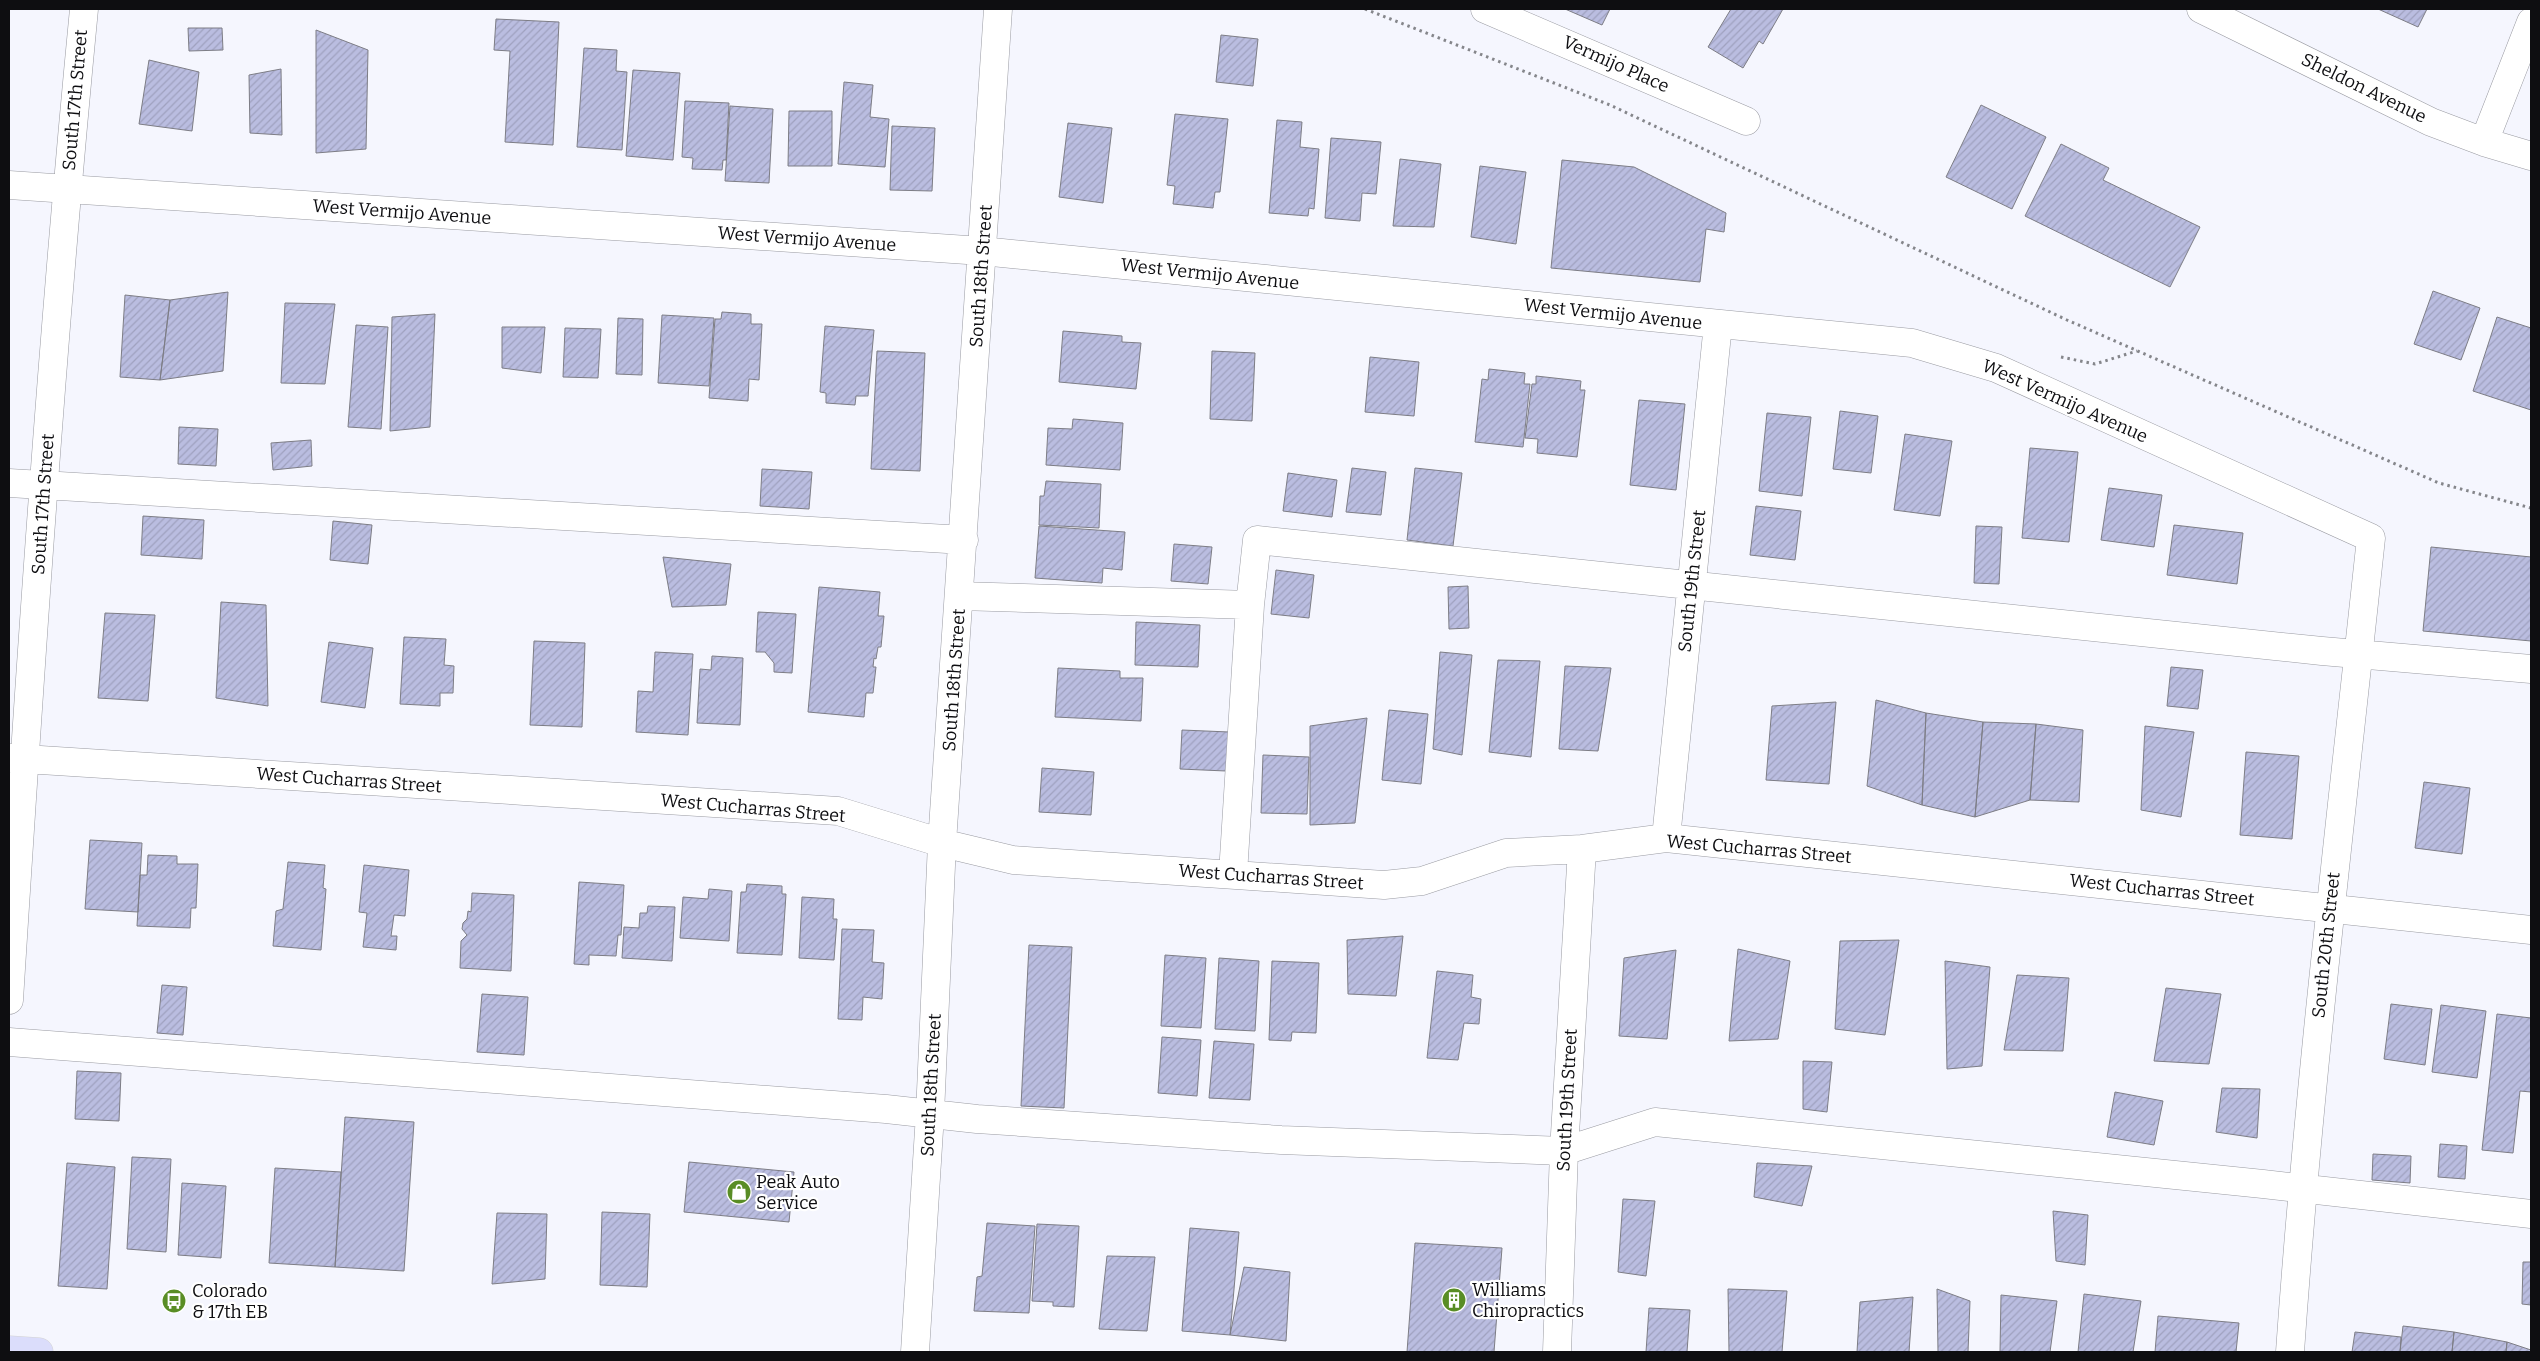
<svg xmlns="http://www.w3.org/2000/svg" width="2540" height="1361" viewBox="0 0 2540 1361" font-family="Bitter,serif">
<defs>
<pattern id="building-hatch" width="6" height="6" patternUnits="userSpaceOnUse" patternTransform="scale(1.25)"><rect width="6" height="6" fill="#babde0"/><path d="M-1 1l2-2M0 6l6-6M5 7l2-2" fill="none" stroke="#9fa1bf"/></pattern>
</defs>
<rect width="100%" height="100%" fill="#f5f6fe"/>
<!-- building -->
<path fill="url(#building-hatch)" stroke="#7d7d85" d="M1565 9H1610L1602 25Z
M1731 9H1783L1763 44 1759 41 1743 68 1708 47Z
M2378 9H2427L2418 27Z
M496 19 559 22 553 145 505 142 510 51 494 50Z
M188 28H222L223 50 189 51Z
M316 30 368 50 366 149 316 153Z
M1221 35 1258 39 1253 86 1216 82Z
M584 48 617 50 616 71 627 72 622 150 577 147Z
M149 60 199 72 192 131 139 124Z
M281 69 282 135 250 133 249 75Z
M633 70 680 73 673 160 626 156Z
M844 82 873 85 870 117 889 119 885 167 838 164Z
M685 101 729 103 726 160H723L722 170 692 169 693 158 682 157Z
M1981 105 2046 137 2012 209 1946 177Z
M730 106 773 109 769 183 725 181Z
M789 111H832V166H788Z
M1175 114 1228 119 1220 192H1215L1213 208 1173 204 1175 186 1167 185Z
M1277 120 1302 122 1300 147 1319 149 1314 209 1309 208 1308 216 1269 213Z
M1068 123 1112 128 1103 203 1059 197Z
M892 126 935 128 932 191 890 190Z
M1331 138 1381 142 1376 194 1362 193 1360 221 1325 218Z
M2061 144 2109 168 2103 180 2200 227 2170 287 2025 216Z
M1400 159 1441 164 1434 227 1393 226Z
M1562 160 1634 167 1726 213 1724 232 1706 229 1700 282 1551 268Z
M1480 166 1526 172 1516 244 1471 237Z
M2433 291 2480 308 2461 360 2414 344Z
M228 292 223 371 160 380 170 300Z
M125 295 170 300 160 380 120 377Z
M285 303 335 304 325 384 281 383Z
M722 312 751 314V324H762L759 380 749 379 748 401 709 398 715 319H721Z
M435 314 430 427 390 431 392 317Z
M662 315 714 318 709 386 658 383Z
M2497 317 2531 328V410L2473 391Z
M618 318 643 319 642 375 616 374Z
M356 325 388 327 381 429 348 427Z
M825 326 874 330 868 396H856L855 405 826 403V393L820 392Z
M502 327H545L541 373 502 368Z
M565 328 601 329 598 378 563 377Z
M1063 331 1122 336V342L1141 343 1136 389 1059 382Z
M877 351 925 353 920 471 871 469Z
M1212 351 1255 353 1252 421 1210 419Z
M1370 357 1419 362 1414 416 1365 412Z
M1489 369 1525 373 1524 384H1530L1523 447 1475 442 1482 379 1488 380Z
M1536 376 1581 381 1580 390H1585L1577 457 1537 453 1538 439 1525 438 1532 384H1536Z
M1639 400 1685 404 1676 490 1630 485Z
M1840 411 1878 416 1871 473 1833 469Z
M1767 413 1811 417 1802 496 1759 491Z
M1073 419 1123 423 1120 470 1046 465 1048 428 1072 429Z
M179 427 218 429 216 466 178 464Z
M1905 434 1952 441 1940 516 1894 510Z
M311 440 312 466 273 470 271 443Z
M2030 448 2078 452 2069 542 2022 538Z
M1352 468 1386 472 1381 515 1346 512Z
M1415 468 1462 473 1453 546 1407 540Z
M762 469 812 472 809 509 760 506Z
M1288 473 1337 480 1332 517 1283 511Z
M1046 481 1101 484 1099 528 1039 525 1040 496H1044Z
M2109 488 2162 495 2154 547 2101 540Z
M1756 506 1801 511 1795 560 1750 555Z
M143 516 204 520 202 559 141 555Z
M333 521 372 525 368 564 330 560Z
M2174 525 2243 533 2237 584 2167 575Z
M1039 526 1125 532 1122 570 1103 568 1102 583 1035 578Z
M1976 526 2002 527 1999 584 1974 583Z
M1174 544 1212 547 1208 584 1171 581Z
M2431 547 2531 557V641L2423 631Z
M663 557 731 564 726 605 672 607Z
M1276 570 1314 575 1309 618 1271 614Z
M1468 586 1469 628 1449 629 1448 587Z
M819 587 880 592 878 616H884L881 647H878L876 659 874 658 873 667H876L873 693H866L864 717 808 712Z
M221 602 266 605 268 706 216 698Z
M758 612 796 614 792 673 774 672V663L765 652H756Z
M105 613 155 615 148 701 98 698Z
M1136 622 1200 625 1198 667 1135 665Z
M404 637 446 639 444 665 454 666 453 693H440V706L400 704Z
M534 641 585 643 582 727 530 725Z
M329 642 373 648 365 708 321 702Z
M655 652 693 654 688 735 636 732 638 691 653 692Z
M1440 652 1472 655 1462 755 1433 749Z
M712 656 743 658 740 725 697 723 700 669 711 670Z
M1498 660 1540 661 1531 757 1489 752Z
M1565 666 1611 668 1598 751 1559 749Z
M2171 667 2203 670 2198 709 2167 706Z
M1058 668 1120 671V678H1143L1141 721 1055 717Z
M1876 700 1926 713 1922 805 1867 786Z
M1836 702 1829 784 1766 780 1772 706Z
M1389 710 1428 714 1421 784 1382 780Z
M1926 713 1983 722 1975 817 1922 805Z
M1367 718 1355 823 1310 825V726Z
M1983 722 2036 724 2030 800 1975 817Z
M2036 724 2083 730 2079 802 2030 800Z
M2145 726 2194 732 2181 817 2141 810Z
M1182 730 1229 732 1226 771 1180 769Z
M2246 752 2299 756 2292 839 2240 835Z
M1263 755 1309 757 1307 814 1261 813Z
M1042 768 1094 772 1091 815 1039 812Z
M2424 782 2470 788 2462 854 2415 848Z
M90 840 142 843 138 912 85 909Z
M148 855 177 856V864H198L196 908H191L190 928 137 926 140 875H147Z
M288 862 325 865 323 888 326 889 321 950 273 946 276 911 283 909Z
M364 865 409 870 405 916 394 915 391 936H397L396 950 363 947 367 913 359 912Z
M579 882 624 885 621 935H618L616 956 589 955V965L574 964Z
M747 884 782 886V894H786L782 955 737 953 741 892H746Z
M709 889 732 891 729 941 680 938 683 897 708 899Z
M472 893 514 895 511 971 460 968 461 941 467 935 462 929 463 923 467 919 468 911 471 912Z
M802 897 834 899 833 919H837L834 960 799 958Z
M648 906 675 907 672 961 622 958 624 927 639 928 640 913H647Z
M842 929 874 930 872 962 884 963 882 999 863 997 862 1020 838 1019Z
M1403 936 1396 996 1348 994 1347 940Z
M1899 940 1885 1035 1835 1029 1840 941Z
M1029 945 1072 947 1064 1108 1021 1106Z
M1738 949 1790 961 1778 1039 1729 1041Z
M1676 950 1667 1039 1619 1036 1624 958Z
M1165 955 1206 958 1201 1028 1161 1026Z
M1219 958 1259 961 1255 1031 1215 1029Z
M1272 961 1319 963 1316 1033 1292 1032 1291 1041 1269 1040Z
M1945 961 1990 967 1982 1066 1947 1069Z
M1437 971 1473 975 1471 997 1481 999 1479 1024 1464 1023 1458 1060 1427 1058Z
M2017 975 2069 978 2063 1051 2004 1050Z
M162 985 187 987 183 1035 157 1033Z
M2166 988 2221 994 2209 1064 2154 1061Z
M482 994 528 997 524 1055 477 1052Z
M2391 1004 2432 1009 2425 1065 2384 1059Z
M2441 1005 2486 1011 2477 1078 2432 1072Z
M2497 1014 2531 1018V1092L2520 1091 2513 1153 2482 1150Z
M1162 1037 1201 1040 1197 1096 1158 1093Z
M1214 1041 1254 1044 1250 1100 1209 1098Z
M1803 1061 1832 1062 1827 1112 1803 1109Z
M77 1071 121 1073 119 1121 75 1119Z
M2222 1088 2260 1089 2257 1138 2216 1132Z
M2115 1092 2163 1101 2154 1145 2107 1137Z
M345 1117 414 1122 404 1271 335 1267Z
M2440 1144 2467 1146 2465 1179 2438 1177Z
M2373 1154 2411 1156 2410 1183 2372 1180Z
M132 1157 171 1159 166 1252 127 1249Z
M689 1162 794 1172 789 1222 684 1212Z
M67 1163 115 1167 107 1289 58 1286Z
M1757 1163 1812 1166 1802 1206 1754 1197Z
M275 1168 341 1172 335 1267 269 1263Z
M182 1183 226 1186 221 1258 178 1255Z
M1623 1199 1655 1201 1646 1276 1618 1272Z
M2053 1211 2088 1215 2085 1265 2056 1261Z
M602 1212 650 1214 647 1287 600 1285Z
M497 1213 547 1214 545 1279 492 1284Z
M987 1223 1035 1226 1029 1313 974 1311 977 1277 982 1276Z
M1037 1224 1079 1226 1074 1307 1053 1306V1302L1032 1301Z
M1190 1228 1239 1232 1230 1335 1182 1331Z
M1415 1243 1502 1248 1494 1352H1407Z
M1107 1256 1155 1257 1147 1331 1099 1329Z
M2523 1262H2531V1305L2522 1304Z
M1244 1267 1290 1272 1286 1341 1230 1335Z
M1728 1289 1787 1291 1782 1352H1729Z
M1937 1289 1970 1301 1968 1352H1938Z
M2084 1294 2141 1301 2133 1352H2078Z
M2001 1295 2057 1301 2050 1352H2000Z
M1913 1297 1909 1352H1857L1860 1302Z
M1649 1308 1690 1310 1687 1352H1646Z
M2158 1316 2239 1323 2236 1352H2155Z
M2403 1326 2454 1332 2452 1352H2400Z
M2355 1332 2401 1337 2400 1352H2352Z
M2454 1332 2507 1342 2506 1352H2452Z
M2507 1342 2531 1350V1352H2506Z"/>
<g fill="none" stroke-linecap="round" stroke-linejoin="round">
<defs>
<path id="minor" d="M1485 9 1746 121
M2201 9 2431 122 2484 142 2531 156
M2484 142 2531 22
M9 185 982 251 1912 343 1996 368 2371 538C2342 810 2309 1080 2290 1352
M9 483 964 540
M959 596 1250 605
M9 758 838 811 942 843 1013 860 1384 885 1422 881 1506 853 1582 849 1666 838 2531 930
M1666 838 1718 324
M1233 874 1250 605 1257 540 2322 651 2531 669
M9 1000C30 669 52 338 84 9
M9 1042 886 1109 977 1119 1281 1140 1564 1151 1655 1122 2263 1184 2531 1214
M915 1352 930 1114 942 843 998 9
M1557 1352 1564 1151 1582 849"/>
<path id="major" d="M9 1350 39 1352"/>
</defs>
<!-- minor casing -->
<use href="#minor" stroke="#9a9ba2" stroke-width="29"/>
<!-- major casing -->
<use href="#major" stroke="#d4d4d4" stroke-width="29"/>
<!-- path -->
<path stroke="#85868b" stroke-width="3" stroke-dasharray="2.5 4" stroke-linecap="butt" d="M1365 9 1610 105 2067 320 2439 483 2531 508
M2061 357 2095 364 2137 351"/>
<!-- minor -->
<use href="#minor" stroke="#fff" stroke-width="28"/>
<!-- major -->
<use href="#major" stroke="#dbddfb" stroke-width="28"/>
</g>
<!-- icons -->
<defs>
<symbol id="shop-disc" viewBox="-11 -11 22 22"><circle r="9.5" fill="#598d25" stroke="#fff"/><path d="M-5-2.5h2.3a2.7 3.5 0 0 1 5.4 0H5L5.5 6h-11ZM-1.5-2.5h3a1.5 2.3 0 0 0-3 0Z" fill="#fff"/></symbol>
<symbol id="building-disc" viewBox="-11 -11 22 22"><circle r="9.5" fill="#598d25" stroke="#fff"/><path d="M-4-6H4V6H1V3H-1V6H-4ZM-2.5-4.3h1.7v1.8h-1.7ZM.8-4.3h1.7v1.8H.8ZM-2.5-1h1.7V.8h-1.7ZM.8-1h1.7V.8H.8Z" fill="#fff"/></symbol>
<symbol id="bus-disc" viewBox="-11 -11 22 22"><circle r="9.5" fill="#598d25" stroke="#fff"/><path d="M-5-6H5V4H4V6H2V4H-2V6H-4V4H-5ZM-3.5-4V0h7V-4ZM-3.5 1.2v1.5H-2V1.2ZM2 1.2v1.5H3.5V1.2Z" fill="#fff"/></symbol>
</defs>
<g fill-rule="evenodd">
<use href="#shop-disc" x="725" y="1178" width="28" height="28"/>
<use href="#building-disc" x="1440" y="1286" width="28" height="28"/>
<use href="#bus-disc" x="160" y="1287" width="28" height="28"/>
</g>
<g text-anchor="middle" stroke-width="4.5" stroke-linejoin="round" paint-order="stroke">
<!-- street labels -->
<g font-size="18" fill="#0e0e11" stroke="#fff">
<text transform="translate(1616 64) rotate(24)" y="6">Vermijo Place</text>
<text transform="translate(2364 88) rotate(26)" y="6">Sheldon Avenue</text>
<text transform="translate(75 100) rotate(-85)" y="6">South 17th Street</text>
<text transform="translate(402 212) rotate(4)" y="6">West Vermijo Avenue</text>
<text transform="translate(807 239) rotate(4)" y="6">West Vermijo Avenue</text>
<text transform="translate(1210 274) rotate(6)" y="6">West Vermijo Avenue</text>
<text transform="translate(981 276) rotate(-86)" y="6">South 18th Street</text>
<text transform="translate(1613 314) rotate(6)" y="6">West Vermijo Avenue</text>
<text transform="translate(2065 401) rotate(24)" y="6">West Vermijo Avenue</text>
<text transform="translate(43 504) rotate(-86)" y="6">South 17th Street</text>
<text transform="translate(1692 581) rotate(-84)" y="6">South 19th Street</text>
<text transform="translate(954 680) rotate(-86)" y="6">South 18th Street</text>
<text transform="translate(349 780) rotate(4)" y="6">West Cucharras Street</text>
<text transform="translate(753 808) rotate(5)" y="6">West Cucharras Street</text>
<text transform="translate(1759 849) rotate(5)" y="6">West Cucharras Street</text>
<text transform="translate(1271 877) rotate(4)" y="6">West Cucharras Street</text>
<text transform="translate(2162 890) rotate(6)" y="6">West Cucharras Street</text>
<text transform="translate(2326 945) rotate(-84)" y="6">South 20th Street</text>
<text transform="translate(931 1085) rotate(-87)" y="6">South 18th Street</text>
<text transform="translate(1567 1100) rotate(-87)" y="6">South 19th Street</text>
</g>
<!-- poi labels -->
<g font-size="18" fill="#0e0e11" stroke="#fff" text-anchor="start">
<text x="756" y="1188">Peak Auto<tspan x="756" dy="21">Service</tspan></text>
<text x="1472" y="1296">Williams<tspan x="1472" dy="21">Chiropractics</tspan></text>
<text x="192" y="1297">Colorado<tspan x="192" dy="21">&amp; 17th EB</tspan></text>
</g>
</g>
<!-- border -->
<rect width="2540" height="1361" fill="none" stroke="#0e0e11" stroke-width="20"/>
</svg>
